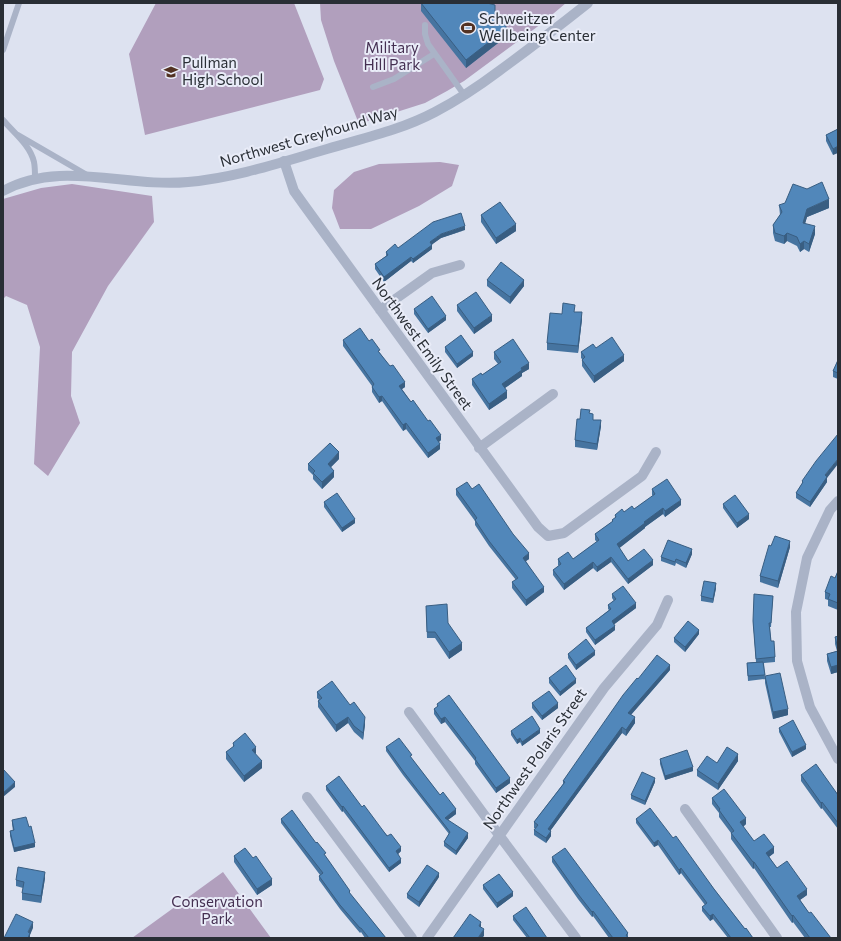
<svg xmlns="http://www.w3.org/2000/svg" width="841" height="941" viewBox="0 0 841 941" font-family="Commissioner,sans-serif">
<rect width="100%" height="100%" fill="#dde2f0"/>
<!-- green -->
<path fill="#b19fbd" d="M156 3H294L324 79 320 90 145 135 129 54Z
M320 3H566L541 24 464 81 447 91 425 103 359 124 334 61 321 20Z
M440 162 459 165 452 186 419 206 371 229H340L332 208 334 190 354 172 379 164Z
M72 184 152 196 154 222 108 286 72 352 71 396 80 423 48 476 34 464 40 347 27 305 6 296 3 299V199L41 188Z
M223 872 271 938H132Z"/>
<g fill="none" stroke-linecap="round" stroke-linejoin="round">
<!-- service -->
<path stroke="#aab3c7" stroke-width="6" d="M425 25V34L428 44 465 96
M3 50 19 3
M373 87 394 79 434 54
M3 120C14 133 30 145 34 162 35 167 35 173 35 178
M18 135 87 175"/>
<!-- minor -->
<path stroke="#aab3c7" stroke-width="10" d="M284 161 294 191 304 205 538 527 548 536 564 533 642 476 656 452
M380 310 432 273 460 265
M479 448 553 394
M838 501 830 510 807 558 796 612 797 661 810 707 838 759
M409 712 499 835 576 938
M307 797 412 938
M685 809 777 938
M427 938 604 688 657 625 668 600"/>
<!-- tertiary -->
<path stroke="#aab3c7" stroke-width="10" d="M3 191C60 159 126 188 188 182 235 178 282 162 327 149 364 138 401 130 435 112 458 100 479 86 499 71 529 49 559 26 588 3"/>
</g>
<!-- wall -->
<path fill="#4674a0" d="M421 3 495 13 507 36 466 68 421 11Z
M838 129 833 155 826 141V135Z
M779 205 829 208 807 217 805 223 815 234 809 252 804 249 800 252 797 246 787 241 784 244 775 241 773 233V225L780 215Z
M481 215 516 231 496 244 481 222Z
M465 230 441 238 432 244V249L413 263 411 261 384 282 375 269V264L386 256V252Z
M487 280 524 286 510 304 487 286Z
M457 305 492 321 474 334 457 311Z
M414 309 446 320 428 333 414 314Z
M575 312 582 319 578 353 547 350V343L562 314Z
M343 340 369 341 380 353 405 387 402 389 411 402 441 440 439 442 440 449 428 458 406 429 403 431 382 401 379 403 372 392V386L343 346Z
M445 347 473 356 457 368 445 352Z
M596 348 624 361 594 383 582 366V359L581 358V352Z
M494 352 529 369 522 373V376L505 388 507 398 489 410 472 385V379L482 375 498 364 494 359Z
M838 360V379L833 377V371Z
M590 413 593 420 601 426 597 450 575 447V440L580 419Z
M339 459 331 467 334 477 322 489 313 479V475L308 470V464Z
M827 478V482L810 507 796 498V493L802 484V481Z
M456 489H472L529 559 526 561 544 592 526 606 512 588V582L516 580 489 546 475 525V521L456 495Z
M652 489 681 505 665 517 663 514 645 527V528L619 548 628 561 653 565 628 584 611 562 597 572 593 568 564 590 553 575V570L559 566 558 565V559H573L597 542 595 540V534L612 522V520L615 518V515L634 509 653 496 652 495Z
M324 502 355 523 342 532 324 507Z
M723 504 749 519 737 528 723 508Z
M771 546 790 547 778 588 760 582V576Z
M692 554 686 568 676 563 675 566 661 561V557Z
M838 571V610L828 606V600L825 599V592L835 578Z
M716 588 713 603 701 601V596Z
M612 594 636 608 614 624 615 630 595 645 586 632V628L609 610 608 609V605L614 601 612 598Z
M773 596 771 627H770L771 641 775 657V662L764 663 765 679 748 681 747 663 756 662 753 621Z
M426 606 448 623 462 650 449 659 435 638H427Z
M699 634 685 652 674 642V638Z
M838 636V672L831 674 827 661V654L837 651 835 644V637Z
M568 654 595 655 576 670 568 658Z
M670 670 631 715 635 723 626 736 622 733 550 831 551 836 546 843 534 835V830L535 828H534V822L563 784V781L638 679Z
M765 676 788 715 773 719 765 683Z
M549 678 576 683 560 696 549 683Z
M317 692 350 705 365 724 363 740 354 732 348 723 336 732 318 707V701L319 700 317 698Z
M532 703 558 708 542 720 532 708Z
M437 704 510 783 496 793 475 764V761L445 722 441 724 434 714V709L437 707Z
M779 728 806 749 792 757 779 732Z
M511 731 540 733 522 746 520 742 517 744 511 735Z
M233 743 256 753 255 754 262 768 244 782 226 759V752L233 747Z
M386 747 412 759 440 795 456 814 448 820 468 838 456 855 444 846V842L449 834 403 775 386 751Z
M660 759 693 771 665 780 660 764Z
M738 761 718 790 697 776V770L717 763Z
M801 775 838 795V829L822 808 821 809 801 781Z
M655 782 645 805 631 799V795Z
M326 786 362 807 401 851 398 854 401 863 389 872 343 811 342 812 326 790Z
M712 798 746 824 743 827 754 841 774 853 769 857 777 868 807 895 800 900 809 913 831 938H805L793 922 792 923 754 868 753 869 731 839V833L719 817V813L712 804Z
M281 819 326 857 350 894 386 938H365L361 932 360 933 340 909 319 880V876L320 875 281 823Z
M636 819 673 838 714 889 745 929 753 938H728L713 919 710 921 702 911V907L705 905 681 873 679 875 658 845 654 847 636 823Z
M12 820 29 827 35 847 14 852 10 836V831H13L12 824Z
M234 856 253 858 272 885 257 895 234 862Z
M552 857 628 933V938H609L593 916 592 917 578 899 552 862Z
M439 877 419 907 407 898V894Z
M45 878 41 903 22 900V893L23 888 16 886V880Z
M483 885 513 896 497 908 483 889Z
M513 916 547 938H527L513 920Z"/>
<!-- shaded-wall -->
<path fill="#395e82" d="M507 28V36L466 68V60Z
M838 146V153L833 155V149Z
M829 199V208L807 217 803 231V223L807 209Z
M516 224V231L496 244V238Z
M465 226V230L441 238 430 246V242L441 234Z
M815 226V234L809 252V244Z
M787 233V241L784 244V236Z
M804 241V249L800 252V244Z
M432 245V249L413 263V259Z
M411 257V261L384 282V277Z
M524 280V286L510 304V297Z
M582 312V319L578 353V346Z
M492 315V321L474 334V328Z
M446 316V320L428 333V329Z
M473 352V356L457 368V364Z
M624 355V361L594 383V376Z
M529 363V369L522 373V376L502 390V384L521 368Z
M405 382V387L399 391V386Z
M507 391V398L489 410V404Z
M382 396V401L379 403V397Z
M601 420V426L597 450V444Z
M406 423V429L403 431V425Z
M441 435V440L436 444V438Z
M440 444V449L428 458V453Z
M339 452V459L328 470V464Z
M838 459V464L827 478V482L810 507V502L825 475Z
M334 471V477L322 489V482Z
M681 500V505L665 517V511Z
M663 508V514L645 527V528L617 550V544L644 522Z
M749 514V519L737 528V523Z
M355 519V523L342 532V528Z
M790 541V547L778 588V581Z
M692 549V554L686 568V563Z
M529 553V559L523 563V558Z
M611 557V562L597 572V567Z
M653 560V565L628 584V579Z
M593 562V568L564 590V584Z
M716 583V588L713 603V599Z
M544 587V592L526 606V600Z
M636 603V608L612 626V621Z
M615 626V630L595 645V640Z
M699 630V634L685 652V647Z
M462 643V650L449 659V652Z
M595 651V655L576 670V665Z
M670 665V670L628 718V713Z
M838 665V672L831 674V667Z
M576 679V683L560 696V692Z
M558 703V708L542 720V716Z
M788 709V715L773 719V712Z
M348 717V723L336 732V725Z
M365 717V724L363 740V733Z
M445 717V722L441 724V719Z
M635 717V723L626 736V730Z
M622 727V733L548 834V829Z
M540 729V733L522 746V742Z
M520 738V742L517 744V740Z
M806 745V749L792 757V752Z
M256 747V753L252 756V750Z
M738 754V761L718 790V784Z
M262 761V768L244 782V776Z
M693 767V771L665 780V776Z
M510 778V783L496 793V788Z
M655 778V782L645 805V801Z
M15 782V787L3 797V793Z
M822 802V808L821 809V803Z
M343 806V811L342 812V807Z
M456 809V814L445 822V818Z
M746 818V824L740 829V822Z
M551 831V836L546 843V838Z
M468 833V838L456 855V851Z
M658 840V845L654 847V843Z
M35 843V847L14 852V848Z
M401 847V851L396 856V851Z
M774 847V853L766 859V853Z
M401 859V863L389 872V868Z
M753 862H754V868L753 869Z
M681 868V873L679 875V870Z
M45 872V878L41 903V896Z
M439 873V877L419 907V902Z
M272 879V885L257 895V889Z
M807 889V895L797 902V896Z
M513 892V896L497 908V903Z
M593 911V916L592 917V912Z
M713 914V919L710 921V916Z
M793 915V922L792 923V916Z
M33 922V928L30 935V938H28V932Z
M481 922V929L479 926Z
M484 929V936L482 938H478Z"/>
<!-- building -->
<path fill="#5187ba" stroke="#395e82" d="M421 3H487L495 5V12L507 28 466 60Z
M838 129V146L833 149 826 135Z
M822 182 829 199 807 209 803 223 815 226 809 244 804 241 800 244 797 237 787 233 784 236 775 233 773 225 782 212 779 205 785 203 793 184 807 189Z
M500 202 516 224 496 238 481 215Z
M461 213 465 226 441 234 430 242 432 245 413 259 411 257 384 277 375 264 388 255 386 252 395 244 398 248 433 222Z
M501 262 524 280 510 297 487 280Z
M476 292 492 315 474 328 457 305Z
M432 296 446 316 428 329 414 309Z
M563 303 575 305 574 312H582L578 346 547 343 550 313 562 314Z
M360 328 369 341 372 339 380 350 378 351 390 366 393 365 405 382 399 386 411 402 413 400 428 421 430 420 441 435 436 438 440 444 428 453 406 423 403 425 382 396 379 397 372 387 374 384 343 340Z
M461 335 473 352 457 364 445 347Z
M612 337 624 355 594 376 582 360 585 357 581 352 593 344 596 348Z
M513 339 529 363 521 368 522 370 502 384 507 391 489 404 472 379 481 373 482 375 501 362 494 352Z
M838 360V373L833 371Z
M581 409 590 410 589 413 593 414V420H601L597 444 575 440 577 419H580Z
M838 434V459L825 475 827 477 810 502 796 493 803 482 802 481 816 461Z
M330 443 339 452 328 464 334 471 322 482 313 473 315 471 308 464Z
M667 479 681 500 665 511 663 508 644 522 645 523 617 544 628 561 644 549 653 560 628 579 611 557 597 567 593 562 564 584 553 570 561 564 558 559 568 552 573 559 599 540 595 534 613 521 612 520 616 517 615 515 622 509 624 512 632 506 634 509 655 494 652 489Z
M467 482 472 489 479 484 513 534 529 553 523 558 544 587 526 600 512 582 518 578 489 541 475 520 477 518 456 489Z
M337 493 355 519 342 528 324 502Z
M735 495 749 514 737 523 723 504Z
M775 536 790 541 778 581 760 576 769 545 771 546Z
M668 540 692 549 686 563 676 559 675 562 661 557Z
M838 571V603L828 599 830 594 825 592 831 576 835 578Z
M704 581 716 583 713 599 701 596Z
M623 586 636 603 612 621 615 626 595 640 586 628 611 609 608 605 616 599 612 594Z
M754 594 773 596 771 623H769L771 641H774L775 657 756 659 753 621Z
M447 604 448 623 462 643 449 652 435 632H427L426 606Z
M688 621 699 630 685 647 674 638Z
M838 636V648L835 637Z
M586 639 595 651 576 665 568 654Z
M838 651V665L831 667 827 654Z
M657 655 670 665 628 713 635 717 626 730 622 727 548 829 551 831 546 838 534 830 538 825 534 822 565 782 563 781 579 758 623 695 637 678 638 679Z
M763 662 765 675 748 676 747 663Z
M566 665 576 679 560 692 549 678Z
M780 673 788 709 773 712 765 676Z
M332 681 350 705 354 702 365 717 363 733 354 726 348 717 336 725 318 701 322 698 317 692Z
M549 691 558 703 542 716 532 703Z
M449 695 510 778 496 788 475 759 476 758 445 717 441 719 434 709 438 706 437 704Z
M532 716 540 729 522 742 520 738 517 740 511 731Z
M793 720 806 745 792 752 779 728Z
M245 733 256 747 252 750 262 761 244 776 226 752 234 746 233 743Z
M399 738 412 755 410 756 440 795 443 792 456 809 445 818 468 833 456 851 444 842 450 832 403 771 386 747Z
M727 747 738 754 718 784 697 770 707 756 717 763Z
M687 750 693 767 665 776 660 759Z
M816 764 838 795V823L822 802 821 803 801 775Z
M3 769 15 782 3 793Z
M642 772 655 778 645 801 631 795Z
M339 776 362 807 364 805 387 836 391 834 401 847 396 851 401 859 389 868 343 806 342 807 326 786Z
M724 789 746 818 740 822 754 841 764 834 774 847 766 853 777 868 787 861 807 889 797 896 809 913 811 912 831 938H810L793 915 792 916 754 862H753L731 833 734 831 719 810 720 809 712 798Z
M650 808 673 838 676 836 714 889 745 929 746 928 753 938H731L713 914 710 916 702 907 707 903 681 868 679 870 658 840 654 843 636 819Z
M292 810 316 843 317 842 326 853 324 854 329 861 350 891 349 892 386 938H369L361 928H360L340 905 319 876 323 873 281 819Z
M26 817 29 827 31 826 35 843 14 848 10 831 14 830 12 820Z
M245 848 253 858 256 856 272 879 257 889 234 856Z
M565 848 628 933 626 935 628 938H613L593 911 592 912 578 894 552 857Z
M427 865 439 873 419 902 407 894Z
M18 867 45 872 41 896 22 893 24 882 16 880Z
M499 874 513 892 497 903 483 885Z
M526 907 547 938H530L513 916Z
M16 914 33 922 28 932 30 933 28 938H4Z
M470 914 481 922 479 926 484 929 478 938H453Z"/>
<!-- icons -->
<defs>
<symbol id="stadium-bare" viewBox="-9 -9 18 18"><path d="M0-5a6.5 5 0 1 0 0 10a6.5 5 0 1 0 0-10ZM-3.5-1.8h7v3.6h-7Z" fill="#533223" stroke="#e9ecf8" stroke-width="2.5" paint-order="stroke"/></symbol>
<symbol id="school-bare" viewBox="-9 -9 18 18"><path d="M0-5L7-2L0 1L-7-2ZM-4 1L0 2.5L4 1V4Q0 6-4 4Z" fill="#533223" stroke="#e9ecf8" stroke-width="2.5" paint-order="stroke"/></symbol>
</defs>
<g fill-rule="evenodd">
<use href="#stadium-bare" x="458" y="18" width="20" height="20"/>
<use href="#school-bare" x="161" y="62" width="20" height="20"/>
</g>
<g text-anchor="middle" stroke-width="4" stroke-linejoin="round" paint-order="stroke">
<!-- poi labels -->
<g font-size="15" fill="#292e35" stroke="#e9ecf8" text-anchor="start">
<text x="479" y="24">Schweitzer<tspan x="479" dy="17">Wellbeing Center</tspan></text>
<text x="182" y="68">Pullman<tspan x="182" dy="17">High School</tspan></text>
</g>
<!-- park labels -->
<g font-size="15" fill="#442f51" stroke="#e9ecf8">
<text x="392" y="53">Military<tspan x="392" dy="17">Hill Park</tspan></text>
<text x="217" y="907">Conservation<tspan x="217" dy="17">Park</tspan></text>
</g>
<!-- street labels -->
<g font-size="15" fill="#292e35" stroke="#e9ecf8">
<text transform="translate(309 137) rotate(-16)" y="5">Northwest Greyhound Way</text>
<text transform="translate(422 344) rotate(54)" y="5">Northwest Emily Street</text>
<text transform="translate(535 759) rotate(-55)" y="5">Northwest Polaris Street</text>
</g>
</g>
<!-- border -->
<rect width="841" height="941" fill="none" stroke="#292e35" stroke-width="8"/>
</svg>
